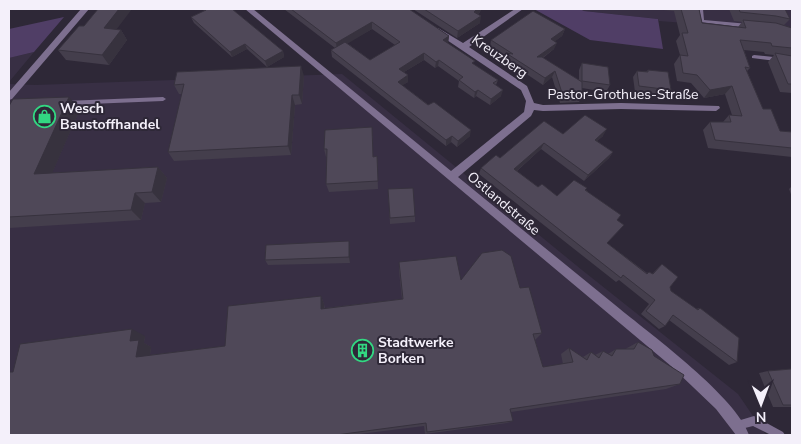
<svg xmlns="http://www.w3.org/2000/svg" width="801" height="444" viewBox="0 0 801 444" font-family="'Nunito Sans',sans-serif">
<rect width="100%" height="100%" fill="#2e2837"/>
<!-- built -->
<path fill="#382f44" d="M580 9H792V42L764 29 659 21 658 19 584 11Z
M34 52 9 82V58Z
M342 74 582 270 738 394 766 435H9V84L36 85Z"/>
<!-- green -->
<path fill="#503e66" d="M534 9H580L584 11 658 19 663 49 590 40Z
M64 17 34 52 9 58V29Z"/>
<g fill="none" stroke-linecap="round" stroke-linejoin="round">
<!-- service -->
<path fill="#7d6f8f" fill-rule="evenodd" d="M697 9H703L704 20 749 24 752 26 749 28 700 22Z
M754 55 792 59V63L752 58V56Z
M163 97 166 99 163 101 65 105 62 103 65 101Z
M754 416 783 432 785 435H771L753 426 737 430 734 428 732 425 734 422Z"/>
<!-- minor -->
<path fill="#7d6f8f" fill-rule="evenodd" d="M81 9H89L12 99 9 100V92Z
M245 9H253L451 171 524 112 526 101 521 90 435 32V28H438L463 43 515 9H523L469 47 527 86 534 103 543 105 621 103 719 106 720 108 716 111 621 109 543 111 534 110 531 116 458 177C512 221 566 265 620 309 653 336 736 397 749 435H736L716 409 671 366Z"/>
</g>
<!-- wall -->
<path fill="#443e4c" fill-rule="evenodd" d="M203 9H232L283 51 284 57 267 67 247 49 232 57 194 23 191 17 204 11Z
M284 9H409L449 36 448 43 474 65 498 80 496 85 501 96 490 105 476 96 474 98 458 87 459 81 438 66 435 68 424 60 404 72 408 75V82L402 85 470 136 457 147 451 142 446 146 332 57 331 50 335 48ZM372 29 395 45 370 60 347 43Z
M413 9H481L480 12 478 14 480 23 457 38Z
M653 9H699L702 23 738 27 742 22 734 21 729 9H785L790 19 784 25 792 28V93L780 92 768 62 774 55 765 54 764 52 744 50 750 68 747 71 763 109 780 131 792 132V157L708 148 703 130 710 122H723L729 115H732L725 94 704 98 691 83 677 81 674 64 680 55 676 41 680 35 674 11Z
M565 29 562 36 555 41 554 49 543 58 579 80V70L582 63 610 85 606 92 582 88V96L579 102 560 103 552 77 543 85 504 59 505 56 490 47 491 40Z
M116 30H121L127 40 109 65 66 60 58 50Z
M648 70 671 90 667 96 635 92 633 77 637 71 646 72Z
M304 76 302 104 295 105 291 155 174 161 168 152 182 94H179L174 85Z
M9 106 80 109 52 173 158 167 167 178 161 202 145 203 141 220 9 228Z
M563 134 603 136 597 141 613 152 609 158 584 181 541 149 517 171 538 187 557 196 586 190 617 220 607 243 647 273 649 272 652 274 662 264 671 291 696 309 700 308 737 362 729 365 669 320 665 326 659 329 641 314 649 304 619 280 616 282 479 174 481 168 500 158Z
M373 136V156H377L378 189 329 192 326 184 327 157H326L324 149Z
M792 186V197L789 189Z
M388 189 415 216V222L390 224Z
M350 246V263L268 265 265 260Z
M399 262 461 280 520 288 542 333 535 340 543 367 563 364 561 354 569 348 583 357 591 352 595 355 603 351 608 354 616 349H626L627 348 638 342 654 356 680 384 666 389 511 412 513 421 507 423 425 434 424 426 352 435H9L13 372 145 336 144 343 151 347 150 355 225 346 321 296 324 304 325 308 402 299 399 271Z
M792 369V407H773L759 373 768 371Z"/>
<!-- shaded-wall -->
<path fill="#37323e" d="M119 9H132L110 38 104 28Z
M477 9H481L480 12 473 18 474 12Z
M481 16 480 23 457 38 458 31Z
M372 22V29L337 50 336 43Z
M565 29 562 36 549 46 551 39Z
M121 30 127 40 109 65 102 55Z
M449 36 448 43 443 47V40Z
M557 43 554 49 535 63 537 57Z
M245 44 247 49 232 57 230 52Z
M283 51 284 57 267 67 265 61Z
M424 53V60L399 75V69Z
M439 60 438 66 435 68 436 62Z
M301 66 304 76 302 104 299 95Z
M555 71 552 77 543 85 545 78Z
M408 75V82L398 88V82Z
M732 86 725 94 704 98 710 90Z
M478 90 476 96 474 98 475 92Z
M503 90 501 96 490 105 491 99Z
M292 95 295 105 291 155 288 146Z
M69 97 80 109 47 185 34 174Z
M607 129 603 136 592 146 595 140Z
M471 130 470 136 457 147 458 141Z
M452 136 451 142 446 146V140Z
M544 143 541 149 512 175 514 169Z
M613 152 609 158 584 181 588 175Z
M158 167 167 178 161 202 152 192Z
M135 193 145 203 141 220 131 210Z
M349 241 350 246V263L349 257Z
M321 296 324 304 325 316 321 309Z
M132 329 145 336 144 343 151 347 149 363 136 357 130 341Z"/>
<!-- building -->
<path fill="#4f4858" stroke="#37323e" d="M98 9H119L104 28 121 30 102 55 58 50 79 26H84Z
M204 9H232L283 51 265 61 245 44 230 52 191 17 206 10Z
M291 9H409L449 36 443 40 475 61 472 63 498 80 493 83 503 90 491 99 478 90 475 92 459 80 463 77 439 60 436 62 424 53 399 69 408 75 398 82 428 105 434 102 471 130 458 141 452 136 446 140 331 50 345 42 370 60 400 42 372 22 336 43Z
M424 9H477L474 12 481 16 458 31Z
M681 9H699L702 23 746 28 743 20 776 23 792 28V48L772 46 771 43 740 40 750 68 745 67 763 109H771L780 131 792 132V148L715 140 710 122H731L729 115 742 116 732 86 710 90 697 75 683 73 680 55 688 56 682 33H688Z
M739 9H785L790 19 776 16 740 12Z
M533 11 565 29 551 39 557 43 537 57H542L582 82V96H563L555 71 545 78 506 53 513 54 491 40Z
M775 53 792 56V84H788Z
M582 63 608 67 610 85 582 81Z
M301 66 299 95H292L288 146 168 152 184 84 174 85 177 72Z
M648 70 668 72 671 90 639 86 637 71 648 72Z
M69 97 34 174 158 167 152 192 135 193 131 210 9 217V106L13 99Z
M585 115 607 129 595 140 613 152 588 175 544 143 514 169 538 187 542 184 557 196 574 180 587 188 585 190 621 215 617 220 624 225 607 243 647 274 649 272 653 274 662 264 678 277 670 287 671 291 698 310 700 308 739 338 737 362 673 315 665 326 646 311 655 300 623 275 621 278 481 168 496 155 500 158 544 121 563 134Z
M372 127 373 157 377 156 378 181 326 184 327 149H324L325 130Z
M413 188 415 216 390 218 388 189Z
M349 241V257L265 260 266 245Z
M502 250 511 256 520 288 529 287 542 333 533 334 543 367 573 362 569 348 587 360 591 352 599 358 603 351 612 356 616 349H634L638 342 652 350 654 356 684 375 680 384 510 409 513 421 427 432 426 423 336 435H9V372H13L20 344 132 329 130 341 139 340 136 357 225 346 228 306 321 296V309L403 299 399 262 456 256 461 280 482 253Z
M791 369H792V405H783L768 371Z"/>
<!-- icons -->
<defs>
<symbol id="shop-ring" viewBox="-11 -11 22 22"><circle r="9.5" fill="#2e2837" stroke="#32d882" stroke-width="1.5"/><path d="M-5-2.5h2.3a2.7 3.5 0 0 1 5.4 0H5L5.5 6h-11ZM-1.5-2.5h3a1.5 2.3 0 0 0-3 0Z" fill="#32d882"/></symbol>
<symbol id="building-ring" viewBox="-11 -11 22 22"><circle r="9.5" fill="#2e2837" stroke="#32d882" stroke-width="1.5"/><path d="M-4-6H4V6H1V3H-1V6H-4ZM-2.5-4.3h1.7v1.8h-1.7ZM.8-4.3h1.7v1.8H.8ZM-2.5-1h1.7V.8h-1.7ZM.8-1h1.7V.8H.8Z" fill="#32d882"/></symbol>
</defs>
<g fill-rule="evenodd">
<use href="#shop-ring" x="32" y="104" width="25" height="25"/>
<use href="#building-ring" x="350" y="338" width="25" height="25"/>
</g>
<g text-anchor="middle" stroke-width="4" stroke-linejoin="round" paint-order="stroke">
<!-- street labels -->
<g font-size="14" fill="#f4f0fa" stroke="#2e2837">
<text transform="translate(500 56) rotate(35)" y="5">Kreuzberg</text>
<text x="623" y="99">Pastor-Grothues-Straße</text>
<text transform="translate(504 203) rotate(40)" y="5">Ostlandstraße</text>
</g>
<!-- poi labels -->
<g font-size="14" font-weight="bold" fill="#f4f0fa" stroke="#2e2837" text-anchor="start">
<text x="60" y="113">Wesch<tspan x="60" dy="16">Baustoffhandel</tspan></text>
<text x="378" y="347">Stadtwerke<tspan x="378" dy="16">Borken</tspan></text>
</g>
</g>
<!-- border -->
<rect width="801" height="444" fill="none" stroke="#f4f0fa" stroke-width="20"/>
<!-- north arrow -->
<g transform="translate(761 404) rotate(179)" stroke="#2e2837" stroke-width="4" paint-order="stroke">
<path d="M0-4L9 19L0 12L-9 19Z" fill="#f4f0fa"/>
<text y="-8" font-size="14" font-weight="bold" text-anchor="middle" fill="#f4f0fa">N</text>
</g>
</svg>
